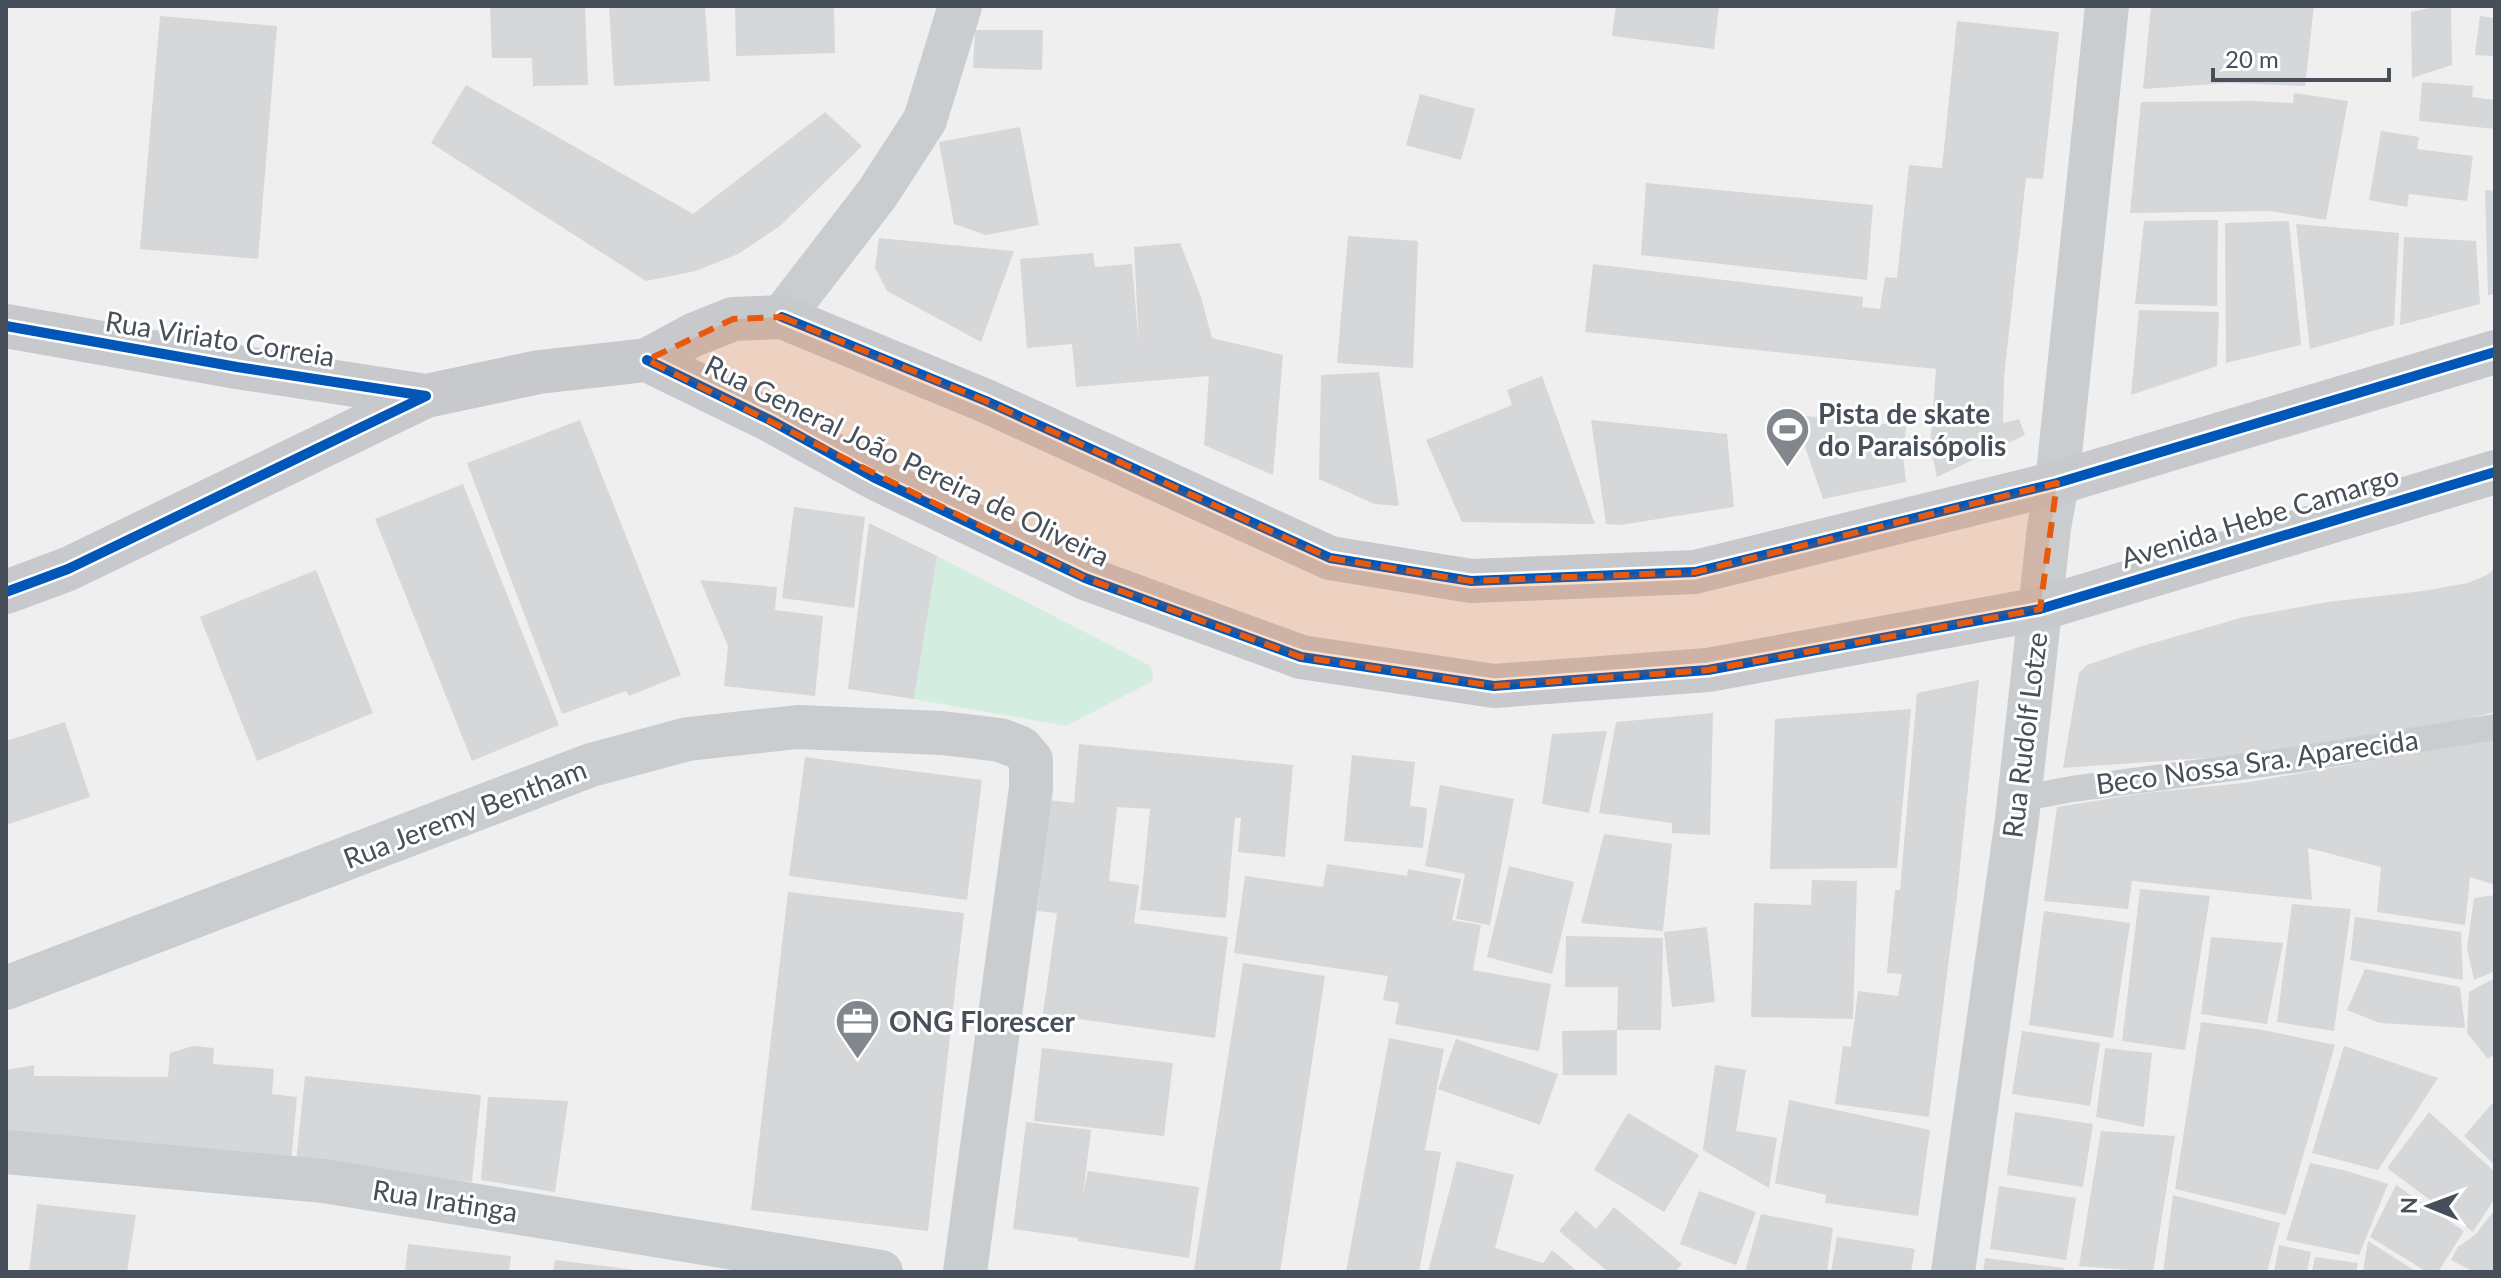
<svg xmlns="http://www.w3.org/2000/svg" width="2501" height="1278" viewBox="0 0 2501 1278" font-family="Lato,sans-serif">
<rect width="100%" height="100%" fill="#efefef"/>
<!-- green -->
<path fill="#d4ede1" d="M937 556 1145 663C1153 667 1155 674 1151 682L1066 726 914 699Z"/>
<!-- building -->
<path fill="#d6d7d9" d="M490 6H585L588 85 533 86 532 58H492Z
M609 6H705L710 81 614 86Z
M735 6H834L835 53 736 56Z
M1616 6H1719L1714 49 1612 36Z
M2151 6H2314L2305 86 2228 83 2143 89Z
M2439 6H2451L2452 65 2412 78 2411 12Z
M160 16 277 26 258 259 140 249Z
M2480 16 2495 18V56L2475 55Z
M1957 21 2059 32 2043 179 2026 178 2004 377 2003 423 2019 419 2025 435 1937 477 1930 445 1936 369 1585 332 1593 264 1863 297 1862 307 1880 309 1885 277 1897 278 1909 165 1942 168Z
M975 30H1043L1042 70 973 68Z
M2422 82 2473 86 2472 97 2495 100V129L2419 121Z
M466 85 693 214 825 112 862 146 780 226 738 254 696 271 646 281 431 143Z
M2294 93 2348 101 2326 220 2270 211 2130 213 2141 102 2251 101 2293 103Z
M1420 94 1475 109 1461 160 1406 145Z
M1020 127 1039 225 986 235 954 224 939 142Z
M2381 131 2419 137 2417 149 2473 156 2467 201 2409 194 2407 207 2369 200Z
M1646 183 1873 205 1867 280 1641 255Z
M2485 190 2495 191V294L2488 295Z
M2218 220 2217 306 2135 304 2144 221Z
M2289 221 2301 345 2226 363 2225 223Z
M2296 224 2399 233 2394 325 2310 349Z
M1348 236 1418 241 1413 368 1337 363Z
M2404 237 2476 241 2480 304 2400 325Z
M879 238 1014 251 981 342 887 291 875 268Z
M1180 243 1201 297 1212 338 1283 355 1273 475 1204 445 1209 376 1076 387 1072 344 1027 348 1020 259 1093 253 1095 267 1132 264 1139 346 1134 247Z
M2139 310 2219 312 2217 366 2131 395Z
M1379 372 1399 506 1374 504 1319 479 1321 375Z
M1542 376 1595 524 1462 522 1426 440 1512 405 1507 390Z
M1806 416 1906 426 1903 455 1906 482 1823 499 1804 444Z
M580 420 681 675 629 696 626 691 562 714 467 463Z
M1591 420 1727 434 1734 507 1620 525 1606 524Z
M463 484 559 725 472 761 375 519Z
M794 507 865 517 854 608 782 598Z
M869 523 937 556 914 699 848 689Z
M2495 568V712L2435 727 2262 754 2063 768 2079 673 2087 665 2139 647 2244 617 2328 602 2423 591 2468 583 2487 575Z
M316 570 373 713 257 761 200 617Z
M700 580 777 587 775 610 823 616 815 696 724 686 728 646Z
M1979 680 1957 896 1929 1117 1835 1104 1843 1046 1851 1047 1858 991 1898 996 1902 974 1887 973 1895 890H1900L1917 693Z
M1911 709 1897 868 1770 869 1775 719Z
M1713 713 1710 835 1672 833V823L1599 813 1616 722Z
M65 722 90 797 6 825V741Z
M1607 731 1589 813 1542 804 1552 734Z
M2495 739V885L2470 877 2465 925 2377 912 2381 867 2308 848 2312 900 2132 881 2128 909 2044 901 2057 807 2145 793 2244 783Z
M1079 744 1293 765 1285 857 1238 852 1241 818H1235L1226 918 1140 910 1150 809 1117 807 1109 881 1139 885 1134 923 1228 937 1215 1038 1043 1014 1057 913 1037 911 1049 800 1074 803Z
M1352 755 1415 762 1410 806 1427 808 1423 848 1344 841Z
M805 757 982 780 967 900 789 876Z
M1440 785 1514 799 1490 925 1456 919 1465 874 1425 866Z
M1604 834 1672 844 1663 931 1581 923Z
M1327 864 1407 876 1408 869 1461 879 1452 920 1481 925 1473 970 1551 984 1539 1051 1395 1024 1399 1003 1383 1000 1388 976 1234 953 1245 876 1323 887Z
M1509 866 1574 882 1552 974 1487 957Z
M1812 880 1857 881 1853 1019 1751 1017 1754 903 1811 905Z
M2140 889 2210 896 2185 1050 2122 1041Z
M788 892 964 913 928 1231 751 1210Z
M2495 895V971L2474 980 2467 948 2474 898Z
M2292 904 2351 909 2334 1031 2277 1022Z
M2044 911 2130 923 2113 1038 2029 1025Z
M2355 917 2461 932 2463 980 2350 960Z
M1707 927 1715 1002 1672 1007 1664 932Z
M1566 936 1663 938 1661 1030H1617L1618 987H1565Z
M2211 937 2283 943 2267 1024 2201 1014Z
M1243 963 1325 976 1280 1272H1199L1194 1271Z
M2365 969 2460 987 2465 1028 2380 1023 2347 1010Z
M2495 978V1054L2488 1059 2467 1033 2469 992Z
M2201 1022 2263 1030 2335 1045 2286 1215 2175 1189Z
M1617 1030V1075H1563L1562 1031Z
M2022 1031 2100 1043 2090 1106 2012 1094Z
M1389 1038 1444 1049 1425 1150 1441 1152 1419 1272H1346Z
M1456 1039 1558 1074 1540 1125 1438 1089Z
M193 1046 214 1048 213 1064 274 1069 272 1094 297 1097 291 1163 6 1136V1070L34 1065V1076L168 1077 170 1053Z
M2344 1046 2438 1078 2378 1170 2312 1153Z
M1042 1048 1173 1063 1164 1136 1034 1121Z
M2105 1048 2152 1053 2144 1127 2096 1117Z
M1715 1065 1746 1070 1736 1131 1777 1138 1769 1188 1703 1150Z
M305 1076 481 1095 472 1182 296 1162Z
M488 1097 568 1101 555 1192 481 1180Z
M1789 1100 1930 1130 1918 1216 1825 1203 1826 1195 1775 1183Z
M2495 1100V1165L2464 1136Z
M2015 1112 2093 1124 2083 1187 2007 1175Z
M2429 1112 2495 1172V1198L2473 1232 2387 1168Z
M1628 1113 1699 1155 1664 1212 1594 1170Z
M1026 1122 1091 1130 1083 1195 1088 1171 1199 1187 1189 1258 1078 1241V1238L1013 1229Z
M2101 1131 2175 1136 2153 1272 2079 1266Z
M1457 1161 1514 1175 1495 1248 1543 1263 1552 1250 1578 1272H1428Z
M2310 1163 2347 1171 2388 1184 2359 1255 2286 1240Z
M2396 1185 2464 1231 2438 1272H2427L2370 1237Z
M1999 1186 2076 1198 2066 1260 1990 1249Z
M1699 1191 1756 1212 1736 1265 1680 1244Z
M2173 1195 2280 1223 2267 1272H2163Z
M37 1204 136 1215 127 1272H29Z
M1614 1207 1682 1264 1675 1272H1608L1559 1231 1576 1211 1596 1229Z
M2495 1209V1272H2474L2451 1260 2458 1247 2476 1234Z
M1761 1214 1833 1228 1827 1272H1745Z
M1837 1237 1915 1249 1911 1272H1831Z
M2368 1241 2417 1272H2363Z
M408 1244 511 1256 509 1272H405Z
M2279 1245 2311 1252 2307 1272H2274Z
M2315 1257 2358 1263 2356 1272H2312Z
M1985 1258 2064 1268V1272H1983Z
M555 1260 636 1270V1272H553Z"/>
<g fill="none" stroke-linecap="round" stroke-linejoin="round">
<!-- service -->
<path stroke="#cacdd0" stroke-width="26" d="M2019 799 2072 789 2300 759 2495 727"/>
<!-- minor -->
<path stroke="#cacdd0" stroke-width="44" d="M782 317 877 194 925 120 960 6
M6 988 591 765 688 739 798 727 942 733 1000 740 1021 748 1031 760V788L965 1272
M6 1152 324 1181 881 1272
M1953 1272 2017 819 2049 528 2057 483 2107 6"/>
<!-- primary -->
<path stroke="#c7c9cc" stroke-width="44" d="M6 326 237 367 426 396 539 372 647 360 693 335 733 319 782 317 986 401 1330 558 1471 581 1695 572 2057 483 2495 352
M647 360 770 420 877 479 1085 578 1301 657 1494 686 1708 670 2040 609 2495 472
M6 592 68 569 426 396"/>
<defs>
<path id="cycleway" d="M782 317 986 401 1330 558 1471 581 1695 572 2057 483 2495 352
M6 326 237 367 426 396
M647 360 770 420 877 479 1085 578 1301 657 1494 686 1708 670 2040 609 2495 472
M6 592 68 569 426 396"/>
</defs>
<!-- cycleway casing -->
<use href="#cycleway" stroke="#fff" stroke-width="15"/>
<!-- cycleway -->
<use href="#cycleway" stroke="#0057b8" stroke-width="10"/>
</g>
<!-- marked area -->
<path fill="#e8590c" fill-opacity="0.2" stroke="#e8590c" stroke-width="6" stroke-dasharray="16 10" stroke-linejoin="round" d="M782 317 986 401 1330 558 1471 581 1695 572 2057 483 2040 609 1708 670 1494 686 1301 657 1085 578 647 360 733 319Z"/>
<!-- icons -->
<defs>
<symbol id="stadium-pin" viewBox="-11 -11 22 30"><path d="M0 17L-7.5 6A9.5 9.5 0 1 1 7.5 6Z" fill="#82878e" stroke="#fff"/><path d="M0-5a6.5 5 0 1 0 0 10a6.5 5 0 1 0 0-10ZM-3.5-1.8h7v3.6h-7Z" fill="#fff"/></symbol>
<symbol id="office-pin" viewBox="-11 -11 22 30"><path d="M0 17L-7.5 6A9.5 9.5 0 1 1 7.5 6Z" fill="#82878e" stroke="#fff"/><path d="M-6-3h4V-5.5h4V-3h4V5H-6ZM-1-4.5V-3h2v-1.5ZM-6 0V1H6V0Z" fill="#fff"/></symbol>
</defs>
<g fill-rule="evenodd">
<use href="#stadium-pin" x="1762" y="404" width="51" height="69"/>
<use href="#office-pin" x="832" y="996" width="51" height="69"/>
</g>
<g text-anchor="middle" stroke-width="6" stroke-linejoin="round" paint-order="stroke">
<!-- street labels -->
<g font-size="28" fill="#474f5a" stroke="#fff">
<text transform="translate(220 339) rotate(9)" y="10">Rua Viriato Correia</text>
<text transform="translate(907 461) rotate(26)" y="10">Rua General João Pereira de Oliveira</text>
<text transform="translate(2260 517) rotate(-17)" y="10">Avenida Hebe Camargo</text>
<text transform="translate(2025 735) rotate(-83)" y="10">Rua Rudolf Lotze</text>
<text transform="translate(2257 762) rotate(-8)" y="10">Beco Nossa Sra. Aparecida</text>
<text transform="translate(465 814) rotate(-21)" y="10">Rua Jeremy Bentham</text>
<text transform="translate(445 1201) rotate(9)" y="10">Rua Iratinga</text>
</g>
<!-- poi labels -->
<g font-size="28" font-weight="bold" fill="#474f5a" stroke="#fff" text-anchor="start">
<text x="1818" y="424">Pista de skate<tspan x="1818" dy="32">do Paraisópolis</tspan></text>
<text x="889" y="1032">ONG Florescer</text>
</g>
</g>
<!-- border -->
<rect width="2501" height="1278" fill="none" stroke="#474f5a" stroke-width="16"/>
<!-- north arrow -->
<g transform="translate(2429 1206) rotate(271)" stroke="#ffffff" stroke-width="6" paint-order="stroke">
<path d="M0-6L14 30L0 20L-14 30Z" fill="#474f5a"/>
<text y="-12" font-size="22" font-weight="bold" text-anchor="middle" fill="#474f5a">N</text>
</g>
<!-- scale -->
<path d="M2213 68v12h176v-12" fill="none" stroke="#474f5a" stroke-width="4"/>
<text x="2225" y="68" font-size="24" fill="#474f5a" stroke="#ffffff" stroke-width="6" paint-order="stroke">20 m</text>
</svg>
